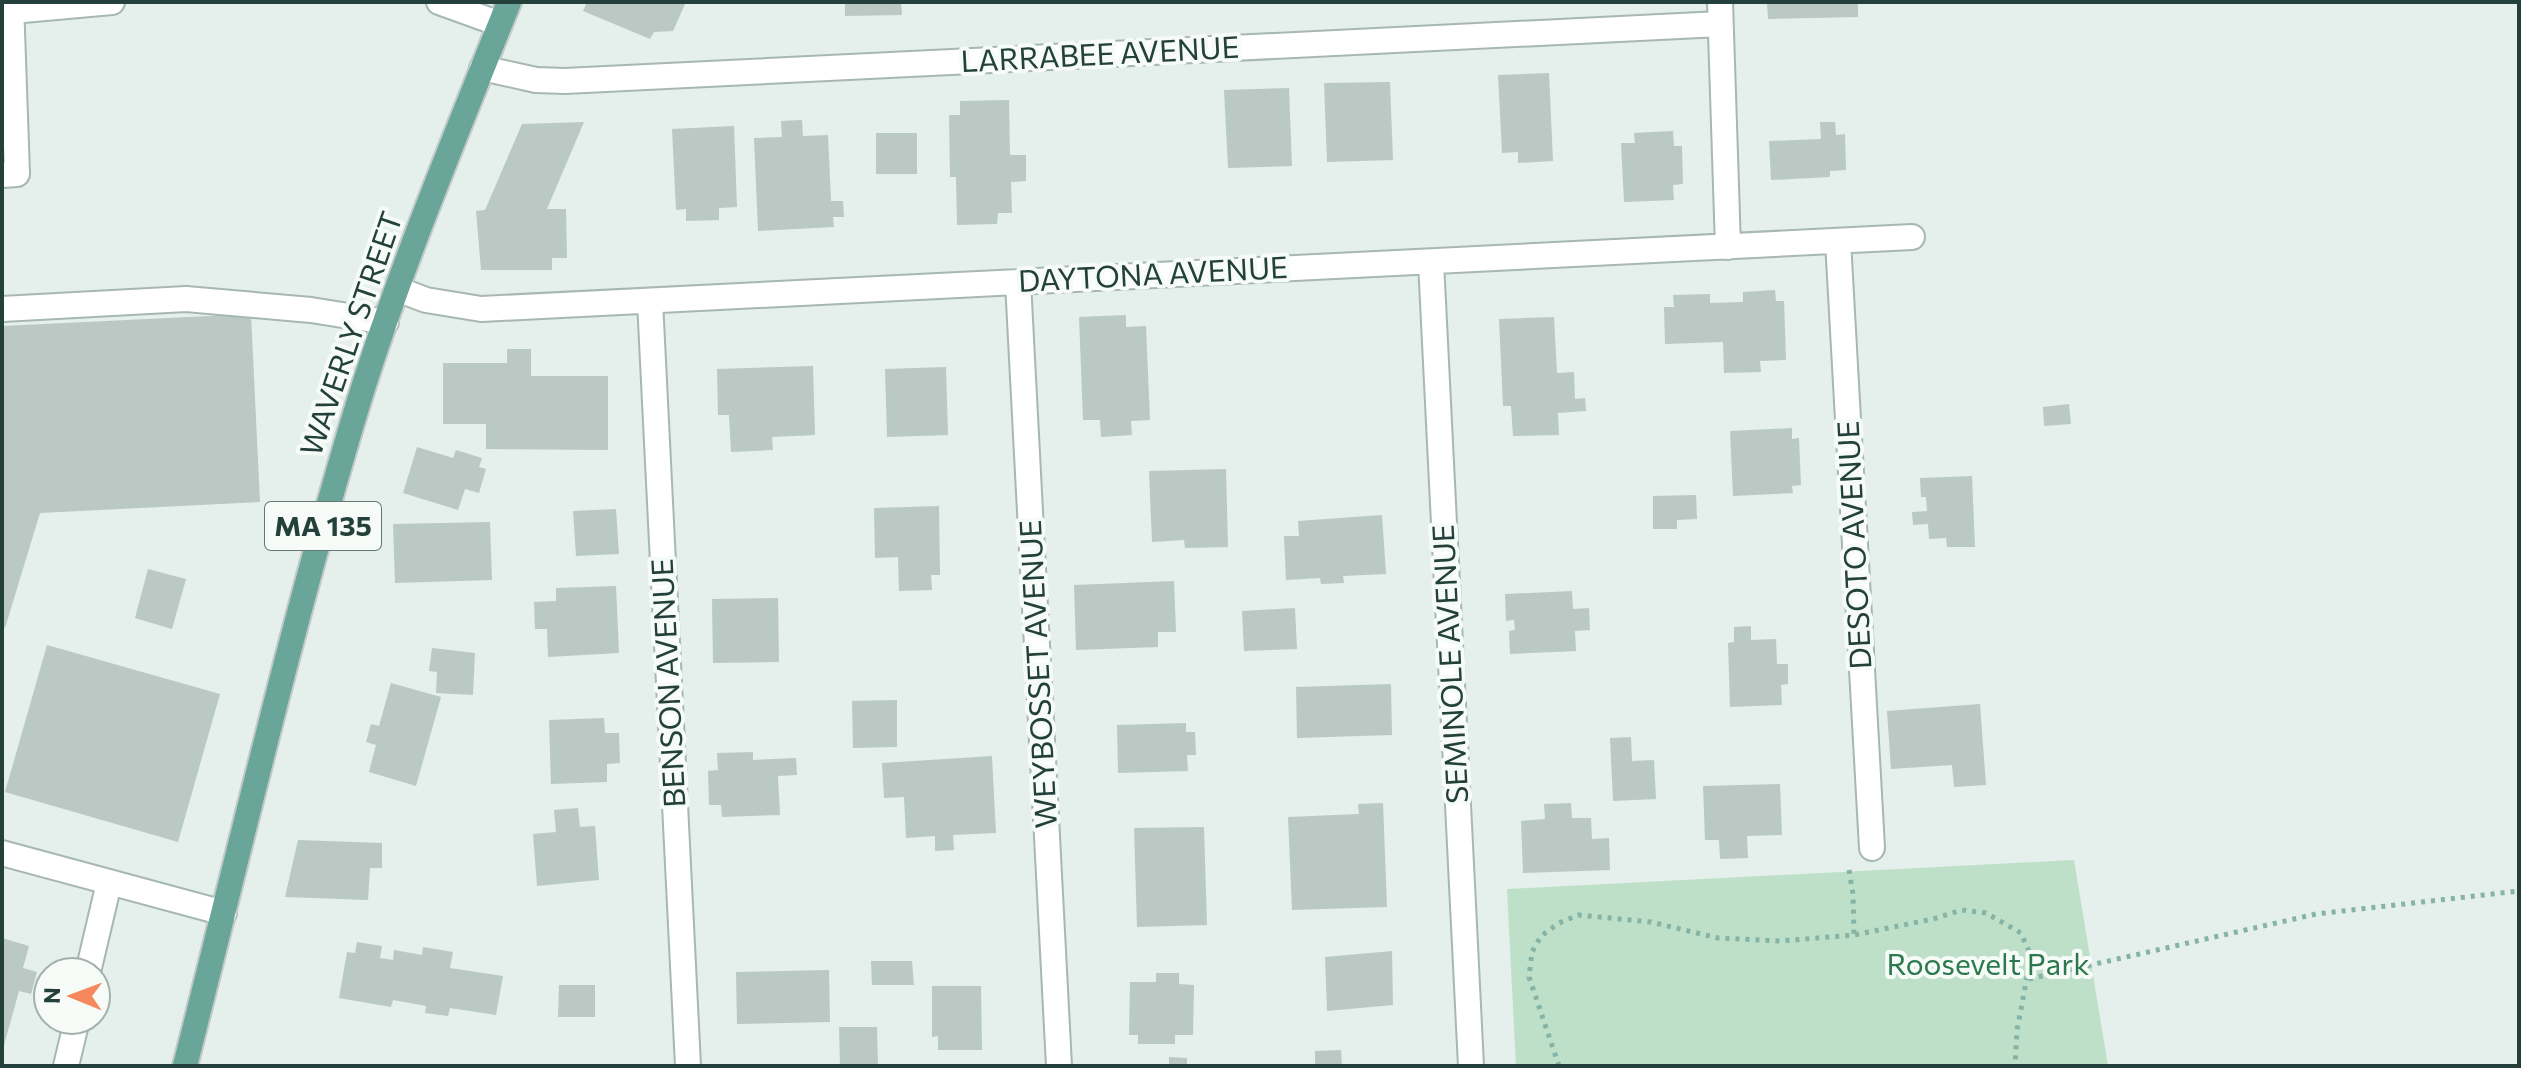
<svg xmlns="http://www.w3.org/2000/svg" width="2521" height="1068" viewBox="0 0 2521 1068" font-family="Commissioner,sans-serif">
<rect width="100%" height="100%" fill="#e5efeb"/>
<!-- green -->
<path fill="#bee0c8" d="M2074 860 2108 1066H1516L1507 889Z"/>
<!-- building -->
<path fill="#bac9c4" d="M587 2H686L673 31 654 32 650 39 583 11Z
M845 2H901L902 15 845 16Z
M1767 2H1858V17L1768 19Z
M1549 73 1553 161 1518 163V152L1502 153 1498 75Z
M1390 82 1393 160 1327 162 1324 83Z
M1289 88 1292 166 1228 168 1224 90Z
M1009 100 1010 155H1026V181L1011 182 1012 213H998L997 224 957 225 956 177H950L949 115H960V101Z
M802 120 803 136 828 135 831 201H843L844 217H833L834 227 758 231 754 138 782 137 781 121Z
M584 122 547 209H566L567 258H552V270H481L476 211 485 210 522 124Z
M1820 122H1835L1836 135 1845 134 1846 170 1830 171V177L1771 180 1769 141 1821 139Z
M734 126 737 207 719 208V220L686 221V209L676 210 672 129Z
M1673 131 1674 146H1682L1683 184 1673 185 1674 200 1624 202 1621 143H1635L1634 133Z
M876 133H917V174H876Z
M1775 290 1776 301H1784L1786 360 1760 361 1761 372 1724 373 1723 342 1665 344 1664 307H1674L1673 295 1710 294V303L1743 302V292Z
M251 314 260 502 40 513 5 628 2 627V326Z
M1126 315V327L1146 326 1150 420 1131 421 1132 435 1101 437 1100 420H1083L1079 317Z
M1554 317 1557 373 1574 372 1575 399 1585 398 1586 411 1558 413 1559 435 1513 436 1511 406H1503L1499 319Z
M507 349H531V376H608V450L486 449V424H443V363H507Z
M813 366 815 435 772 437 773 450 731 452 729 415H718L717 369Z
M946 367 948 435 887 437 885 369Z
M2069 404 2071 424 2044 426 2043 407Z
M1792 428V439L1799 438 1801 485 1792 486 1793 493 1733 496 1730 431Z
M417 447 453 458 456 450 482 458 479 467 486 469 479 493 465 489 458 510 403 493Z
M1226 469 1228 547 1185 548 1184 540 1152 542 1149 471Z
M1972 476 1975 547H1947L1946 538 1929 539 1928 524 1913 525 1912 512 1927 511 1926 497H1921L1920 478Z
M1696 495 1697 519 1677 520V529H1653V496Z
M939 506 940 575H931L932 590 899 591 898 557 875 558 874 508Z
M616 509 619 554 576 556 573 511Z
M1382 515 1386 574 1343 576 1344 583 1321 584 1320 578 1286 580 1284 536H1299L1298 521Z
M490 522 492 580 395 583 393 524Z
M148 569 186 579 172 629 135 618Z
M1174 581 1176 632H1158V647L1076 650 1074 585Z
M616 586 619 653 548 657 547 629H535L534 602 556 601V588Z
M1572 591 1573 609 1589 608 1590 630 1575 631 1576 651 1510 654 1509 631 1515 630 1514 620 1506 621 1505 594Z
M778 598 779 662 713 663 712 599Z
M1295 608 1297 649 1244 651 1242 611Z
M1751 626V640L1776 639 1777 664H1788V684L1781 685 1782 705 1730 707 1728 643 1734 642V627Z
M47 645 220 694 178 842 5 792Z
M432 648 475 653 473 695 436 693 437 672 429 671Z
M391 683 441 697 416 786 369 772 376 745 366 742 371 724 379 726Z
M1391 684 1392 735 1297 738 1296 687Z
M897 700V747L853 748 852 701Z
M1980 704 1986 785 1954 787 1952 765 1891 769 1887 711Z
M604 718 605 733H619L620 763 607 764V782L551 784 549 720Z
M1186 723V732H1195L1196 755H1187L1188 771 1118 773 1117 725Z
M1631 737 1632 761 1654 760 1656 799 1613 801 1610 738Z
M753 752V760L796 758 797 775 778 776 780 815 722 817 721 805H709L708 771 718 770 717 753Z
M992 756 996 833 953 835 954 850 935 851V836L906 838 904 797 884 798 882 763Z
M1780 784 1782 835 1747 836 1748 858 1720 859 1719 840H1705L1703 786Z
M1383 803 1387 907 1292 910 1288 817 1359 814 1358 804Z
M1571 803 1572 818H1591L1592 839 1609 838 1610 870 1523 873 1521 821 1545 819 1544 804Z
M578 808 580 827 595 826 599 880 537 886 533 834 556 832 554 810Z
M1204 827 1207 925 1137 927 1134 828Z
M298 840 382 843V868H370L368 900 285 897Z
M2 938 29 946 23 968 37 972 31 994 19 991 3 1049Z
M357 942 382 946 380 958 393 960 394 950 422 955 423 947 453 952 450 968 503 976 496 1015 450 1008 448 1016 425 1013 426 1006 393 1000 391 1007 339 998 347 952 355 953Z
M1392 951 1393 1005 1327 1011 1325 957Z
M871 961H912L914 985H872Z
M829 970 830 1022 737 1024 736 972Z
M1156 973H1179V984L1194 985 1193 1035H1175V1044H1138V1035H1129L1130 982H1156Z
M559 985H595V1017H558Z
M932 986H981L982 1050H938V1036L932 1037Z
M839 1027H877L878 1066H840Z
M1341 1050 1342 1066H1315V1051Z
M1169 1057 1187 1058V1066H1169Z"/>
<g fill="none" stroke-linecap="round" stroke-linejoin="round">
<defs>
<path id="minor" d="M439 2 500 24
M1720 2 1728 247
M12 11 112 2
M482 68 536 80 565 81 1720 24
M2 175 17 174 11 2
M1838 241 1872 848
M1431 262 1471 1066
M1018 282 1059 1066
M397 289 426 300 481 309 1912 237
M650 301 688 1066
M2 309 186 299 311 310 386 322
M2 853 224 913
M88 972 109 883
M66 1066 77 1020"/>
<path id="major" d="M185 1066C241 845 292 622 358 404 400 268 456 135 509 2"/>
</defs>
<!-- minor casing -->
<use href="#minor" stroke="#a7b7b2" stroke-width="28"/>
<!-- major casing -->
<use href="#major" stroke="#c1cac8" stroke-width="28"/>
<!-- path -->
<path stroke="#85b3a6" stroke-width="5" stroke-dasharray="4 6" stroke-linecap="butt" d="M1849 870 1853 894 1854 935
M2029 979 2316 914 2519 891
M1559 1066 1529 977 1532 952 1541 936 1559 923 1578 915 1651 922 1718 938 1780 941 1854 935 1933 919 1962 910 1986 913 2021 933 2031 956 2017 1030 2015 1066"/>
<!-- minor -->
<use href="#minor" stroke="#fff" stroke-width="24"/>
<!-- major -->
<use href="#major" stroke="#69a598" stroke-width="24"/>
</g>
<g text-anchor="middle" stroke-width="8" stroke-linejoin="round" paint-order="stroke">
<!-- shield labels -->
<rect fill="#f6fbf8" stroke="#627973" stroke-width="2" x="265" y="502" width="116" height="48" rx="6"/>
<g font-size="28" font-weight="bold" fill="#23413a">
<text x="323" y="536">MA 135</text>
</g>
<!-- street labels -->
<g font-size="30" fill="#23413a" stroke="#f6fbf8">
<text transform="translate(1100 55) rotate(-3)" y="10">LARRABEE AVENUE</text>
<text transform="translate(1153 275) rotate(-3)" y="10">DAYTONA AVENUE</text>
<text transform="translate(352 334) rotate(-71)" y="10">WAVERLY STREET</text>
<text transform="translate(1855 545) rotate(-93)" y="10">DESOTO AVENUE</text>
<text transform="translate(1451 664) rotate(-93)" y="10">SEMINOLE AVENUE</text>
<text transform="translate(1039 674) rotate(-93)" y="10">WEYBOSSET AVENUE</text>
<text transform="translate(669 683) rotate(-93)" y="10">BENSON AVENUE</text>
</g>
<!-- park labels -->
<g font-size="30" fill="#2c794d" stroke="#f6fbf8">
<text x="1988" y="975">Roosevelt Park</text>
</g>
</g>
<!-- border -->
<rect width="2521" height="1068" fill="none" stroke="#23413a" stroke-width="8"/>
<!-- north arrow -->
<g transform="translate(72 996) rotate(271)"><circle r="38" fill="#f6fbf8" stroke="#a2b1ac" stroke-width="2"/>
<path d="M0-6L14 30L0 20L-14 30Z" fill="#f5895d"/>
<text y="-12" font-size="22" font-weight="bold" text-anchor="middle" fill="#23413a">N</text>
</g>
</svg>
